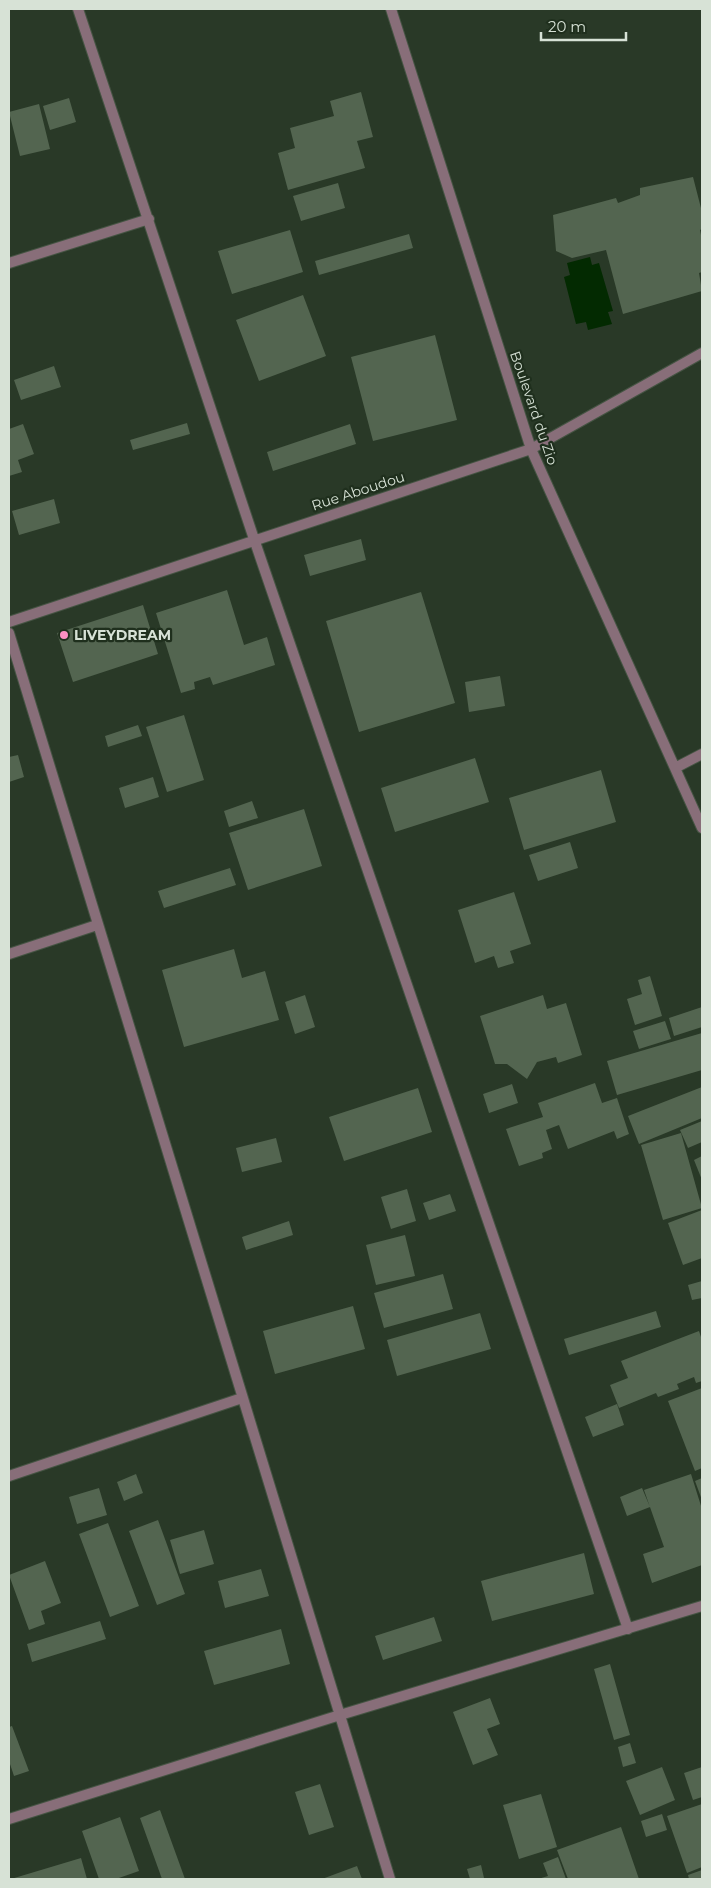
<svg xmlns="http://www.w3.org/2000/svg" width="711" height="1888" viewBox="0 0 711 1888" font-family="Montserrat,sans-serif">
<rect width="100%" height="100%" fill="#293927"/>
<!-- water -->
<path fill="#032a01" d="M590 257 592 265 599 263 613 311 608 312 612 324 588 330 586 322 576 324 564 277 570 275 567 263Z"/>
<!-- building -->
<path fill="#536550" d="M361 92 373 137 357 141 365 168 288 190 278 153 295 148 290 128 334 116 330 101Z
M69 98 76 122 50 130 43 106Z
M39 104 50 149 20 156 9 112Z
M693 177 702 212V229L700 230 702 240V272L699 273 702 291 623 314 606 250 572 258 556 251 553 215 616 198 618 203 640 195V188Z
M338 183 345 208 301 221 293 196Z
M290 230 303 272 232 294 218 251Z
M409 234 413 248 319 275 315 261Z
M303 295 326 356 259 381 236 320Z
M435 335 457 420 373 441 351 357Z
M54 366 61 387 21 400 14 380Z
M187 423 190 434 133 450 130 440Z
M23 424 34 454 18 460 22 472 9 476V429Z
M350 424 356 444 273 471 267 452Z
M54 499 60 523 19 535 12 511Z
M361 539 366 560 310 576 304 555Z
M227 590 244 645 267 637 275 665 213 685 210 677 194 682 195 689 181 693 156 613Z
M421 592 455 703 359 732 326 621Z
M143 605 158 654 73 682 57 633Z
M500 676 505 706 469 712 465 682Z
M184 715 204 780 167 792 146 727Z
M138 725 142 736 108 747 105 736Z
M18 755 24 777 9 782V757Z
M475 758 489 802 395 832 381 788Z
M601 770 616 822 524 850 509 798Z
M153 777 159 797 125 808 119 788Z
M252 801 258 818 229 827 224 811Z
M304 809 322 866 248 890 229 833Z
M570 842 578 868 538 881 529 855Z
M230 868 236 885 164 908 158 891Z
M514 892 531 944 510 951 514 963 498 968 494 956 475 963 458 910Z
M234 949 242 978 265 971 279 1020 184 1047 162 970Z
M650 976 662 1016 635 1025 627 999 642 994 638 980Z
M305 995 315 1027 295 1034 285 1002Z
M543 995 547 1009 566 1003 582 1055 558 1063 556 1057 537 1062 527 1079 507 1064H495L480 1016Z
M702 1007V1027L674 1036 669 1018Z
M665 1021 671 1039 639 1049 633 1031Z
M702 1033V1070L617 1095 607 1061Z
M595 1083 602 1103 617 1098 629 1134 617 1139 614 1131 568 1149 559 1125 546 1130 552 1149 542 1153 543 1158 519 1166 506 1129 543 1117 538 1103Z
M512 1084 518 1103 489 1113 483 1094Z
M702 1087V1118L639 1144 628 1116Z
M418 1088 432 1132 344 1161 329 1117Z
M702 1121V1142L688 1148 680 1130Z
M681 1133 702 1208 663 1220 641 1145Z
M276 1138 282 1162 242 1172 236 1148Z
M702 1156V1180L694 1160Z
M407 1189 416 1221 391 1229 381 1197Z
M450 1194 456 1211 429 1220 423 1203Z
M702 1210V1258L683 1265 668 1223Z
M289 1221 293 1235 246 1250 242 1237Z
M405 1235 415 1276 376 1285 366 1245Z
M443 1274 453 1309 384 1328 374 1293Z
M702 1281V1298L692 1300 688 1285Z
M353 1306 365 1349 275 1374 263 1331Z
M656 1311 661 1327 569 1355 564 1339Z
M480 1313 491 1349 397 1376 387 1340Z
M699 1331 702 1340V1381L696 1383 694 1377 677 1384 679 1389 658 1397 656 1393 619 1408 610 1385 628 1378 621 1361Z
M702 1388V1468L695 1471 668 1401Z
M617 1404 624 1425 593 1437 585 1417Z
M136 1474 143 1493 124 1501 117 1482Z
M691 1474 702 1509V1565L652 1583 643 1554 664 1547 644 1490Z
M702 1478V1500L695 1481Z
M99 1488 107 1515 77 1524 69 1497Z
M642 1488 650 1507 627 1516 620 1497Z
M158 1520 185 1594 157 1605 129 1531Z
M108 1523 139 1606 110 1617 79 1534Z
M204 1530 214 1564 180 1574 170 1540Z
M584 1553 594 1594 492 1621 481 1581Z
M45 1561 61 1603 41 1611 45 1624 29 1630 9 1575Z
M261 1569 269 1596 225 1608 218 1581Z
M434 1617 442 1641 383 1660 375 1636Z
M100 1621 106 1639 32 1662 27 1644Z
M281 1629 290 1664 214 1685 204 1651Z
M610 1664 630 1735 614 1740 594 1669Z
M490 1698 500 1724 487 1729 498 1755 473 1765 453 1712Z
M12 1726 29 1771 14 1776 9 1761V1727Z
M630 1743 636 1763 623 1767 618 1747Z
M662 1767 675 1800 640 1815 626 1781Z
M702 1767V1797L693 1800 684 1773Z
M320 1784 334 1827 309 1835 295 1792Z
M541 1794 557 1847 519 1859 503 1805Z
M702 1804V1867L687 1873 667 1816Z
M160 1810 185 1879H162L140 1818Z
M662 1814 667 1830 646 1837 641 1821Z
M120 1817 139 1871 116 1879H99L82 1831Z
M621 1827 639 1879H568L557 1850Z
M558 1857 566 1879H538L548 1876 543 1863Z
M81 1858 87 1879H11Z
M481 1865 484 1878 470 1879 467 1869Z
M357 1866 362 1879H322Z
M702 1870V1879H689L688 1875Z"/>
<g fill="none" stroke-linecap="round" stroke-linejoin="round">
<defs>
<path id="street" d="M78 9 254 539 628 1629
M391 9 531 449 702 828
M9 263 149 219
M9 622 531 449 702 353
M9 633 390 1879
M675 768 702 754
M9 954 97 925
M9 1476 242 1398
M9 1819 340 1715 702 1606"/>
</defs>
<!-- street casing -->
<use href="#street" stroke="#455443" stroke-width="12"/>
<!-- street -->
<use href="#street" stroke="#886e79" stroke-width="10"/>
</g>
<!-- markers -->
<circle fill="#fc8fc2" stroke="#1f2f1d" stroke-width="2" cx="64" cy="635" r="5"/>
<g text-anchor="middle" stroke-width="4.5" stroke-linejoin="round" paint-order="stroke">
<!-- street labels -->
<g font-size="14" fill="#d7e2d6" stroke="#1f2f1d">
<text transform="translate(534 408) rotate(71)" y="5">Boulevard du Zio</text>
<text transform="translate(358 491) rotate(-18)" y="5">Rue Aboudou</text>
</g>
<!-- poi labels -->
<g font-size="14" font-weight="bold" fill="#d7e2d6" stroke="#1f2f1d" text-anchor="start">
<text x="74" y="640">LIVEYDREAM</text>
</g>
</g>
<!-- border -->
<rect width="711" height="1888" fill="none" stroke="#d7e2d6" stroke-width="20"/>
<!-- scale -->
<path d="M541 32v8h85v-8" fill="none" stroke="#d7e2d6" stroke-width="2.5"/>
<text x="548" y="32" font-size="15" fill="#d7e2d6" stroke="#1f2f1d" stroke-width="4" paint-order="stroke">20 m</text>
</svg>
